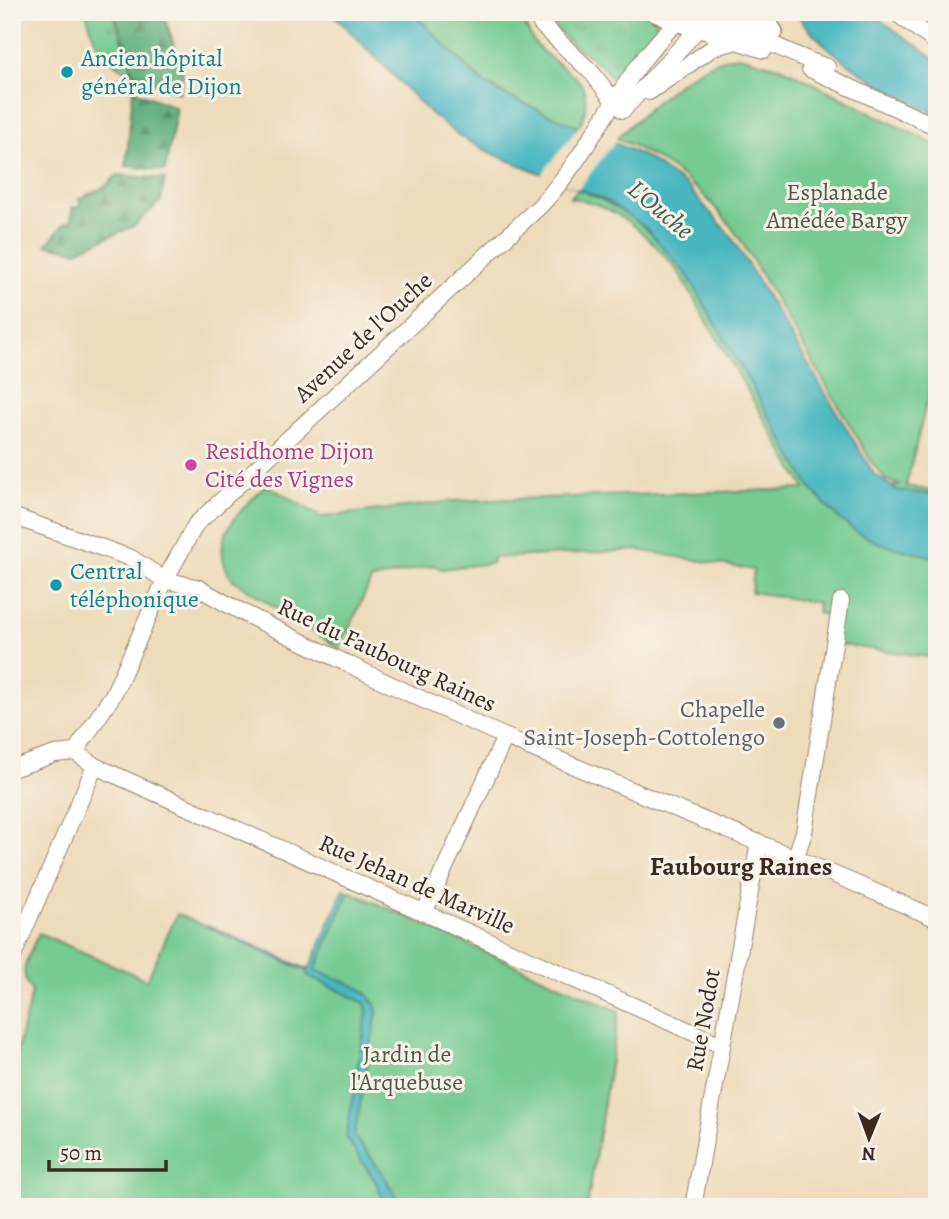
<svg xmlns="http://www.w3.org/2000/svg" width="949" height="1219" viewBox="0 0 949 1219" font-family="Alegreya,serif">
<defs>
<pattern id="grass-tufts" width="24" height="20" patternUnits="userSpaceOnUse" patternTransform="scale(1.75)"><rect width="24" height="20" fill="#74cb90"/><path d="M3 7l-1-3M5 7V3M7 7l1-3M15 17l-1-3M17 17v-4M19 17l1-3" fill="none" stroke="#65ae7c"/></pattern>
<pattern id="forest-firs" width="22" height="20" patternUnits="userSpaceOnUse" patternTransform="scale(1.75)"><rect width="22" height="20" fill="#5faf7a"/><path d="M5 1l3.5 6h-7zM16 11l3.5 6h-7z" fill="#508f63"/></pattern>
</defs>
<rect width="100%" height="100%" fill="#f7f3e8"/>
<filter id="ink" filterUnits="userSpaceOnUse"><feTurbulence type="fractalNoise" baseFrequency=".0143" numOctaves="2"/><feDisplacementMap in="SourceGraphic" scale="14" xChannelSelector="R" yChannelSelector="G"/><feConvolveMatrix kernelMatrix="1 2 1 2 8 2 1 2 1" color-interpolation-filters="sRGB"/></filter>
<filter id="wash" filterUnits="userSpaceOnUse"><feTurbulence type="fractalNoise" baseFrequency=".00686" numOctaves="4" result="noise"/><feDisplacementMap in="SourceGraphic" scale="28" xChannelSelector="R" yChannelSelector="G"/><feGaussianBlur stdDeviation="1.57" result="paint"/><feColorMatrix in="noise" values="0 0 0 0 0 0 0 0 0 0 0 0 0 0 0 0 0 1.4 0 .05"/><feComposite in="paint" operator="in"/></filter>
<g filter="url(#wash)">
<rect width="100%" height="100%" fill="#eddcba"/>
<!-- grass -->
<path fill="url(#grass-tufts)" stroke="#587a57" stroke-width="2" d="M86 12H114L133 73C98 58 97 47 86 12Z
M546 12H647C655 19 660 22 657 33L618 80 614 81C596 53 558 44 546 12Z"/>
<!-- forest -->
<path fill="url(#forest-firs)" stroke="#4d6c4c" stroke-width="2" d="M114 12H163L183 73 179 93 133 73Z
M133 90 177 108 165 171 126 166Z
M117 175 165 179 161 201 134 226 77 251 46 245 65 223 71 222 72 208 81 206 79 199 106 186Z"/>
<!-- green -->
<path fill="#74cb90" stroke="#587a57" stroke-width="2" d="M412 12H522C525 26 531 41 542 51 572 77 599 82 579 128L528 107 480 80Z
M739 56 783 68 937 146V360L906 486 937 492V658L828 643 832 617 817 613 818 603 751 592 754 570 638 550 493 558 492 563 441 569 434 565 371 580 340 649 232 579C206 540 238 513 266 485L322 517 454 501 805 489 679 273C651 237 617 204 570 198L578 189C628 210 656 232 688 276L810 487 901 486 885 479 871 461 740 239C708 192 669 161 617 138 647 110 697 59 739 56Z
M344 889 619 1011 587 1207H12V1071L32 991C15 973 31 952 39 933L147 980 177 914 309 970Z"/>
<!-- water -->
<path fill="#47b6bf" stroke="#41706e" stroke-width="2" d="M331 12H412L480 80 498 92 644 156 687 186 731 236 874 474 897 490 937 495V558C870 542 855 541 810 487L688 276 646 228 607 201 489 152 462 138 431 114Z
M795 12H869L937 60V115C884 88 830 60 795 12Z
M344 889 349 892 315 970C336 980 375 986 377 1013L354 1136 382 1172 402 1207H386L376 1182 346 1138 367 1011 365 1003 307 975V971L207 927 208 925 309 970Z"/>
<!-- pier -->
<path fill="#eddcba" d="M581 124 617 139 578 189 541 175Z"/>
</g>
<g filter="url(#ink)">
<g fill="none" stroke-linecap="round" stroke-linejoin="round">
<defs>
<path id="minor" d="M538 12 541 24 593 74 613 100
M729 12 774 33
M895 12 937 43
M810 69 937 127
M649 92 714 47 734 42
M623 110 698 29 764 50
M12 516 131 558 165 580 199 588C247 617 299 640 350 665 541 759 742 832 937 919
M75 752 113 695 165 580 196 524 540 206C593 150 620 75 677 22 733 15 776 51 827 67
M75 752 95 766 721 1045
M12 769 55 754 75 752
M796 856 804 832 841 601
M425 911 505 737
M12 958 95 766
M693 1207 759 842"/>
<path id="major" d="M655 12 698 29 716 12
M759 12 773 32"/>
</defs>
<!-- minor casing -->
<use href="#minor" stroke="#94836c" stroke-width="18"/>
<!-- major casing -->
<use href="#major" stroke="#94836c" stroke-width="22"/>
<!-- minor -->
<use href="#minor" stroke="#fff" stroke-width="16"/>
<!-- major -->
<use href="#major" stroke="#fff" stroke-width="19"/>
</g>
</g>
<!-- markers -->
<g fill="#0f9aa8" stroke="#f7f3e8" stroke-width="2.5">
<circle cx="67" cy="72" r="7"/>
<circle cx="56" cy="585" r="7"/>
</g>
<circle fill="#d1479c" stroke="#f7f3e8" stroke-width="2.5" cx="191" cy="465" r="7"/>
<circle fill="#6b7280" stroke="#f7f3e8" stroke-width="2.5" cx="779" cy="723" r="7"/>
<g text-anchor="middle" stroke-width="6" stroke-linejoin="round" paint-order="stroke">
<!-- culture labels -->
<g font-size="24" fill="#0d838f" stroke="#f7f3e8" text-anchor="start">
<text x="81" y="66">Ancien hôpital<tspan x="81" dy="28">général de Dijon</tspan></text>
<text x="70" y="579">Central<tspan x="70" dy="28">téléphonique</tspan></text>
</g>
<!-- park labels -->
<g font-size="24" fill="#4c5a40" stroke="#f7f3e8">
<text x="837" y="200">Esplanade<tspan x="837" dy="28">Amédée Bargy</tspan></text>
<text x="407" y="1062">Jardin de<tspan x="407" dy="28">l'Arquebuse</tspan></text>
</g>
<!-- street labels -->
<g font-size="24" fill="#3b2a1e" stroke="#f7f3e8">
<text transform="translate(363 337) rotate(-43)" y="8">Avenue de l'Ouche</text>
<text transform="translate(387 655) rotate(25)" y="8">Rue du Faubourg Raines</text>
<text transform="translate(417 884) rotate(24)" y="8">Rue Jehan de Marville</text>
<text transform="translate(703 1020) rotate(-80)" y="8">Rue Nodot</text>
</g>
<!-- hotel labels -->
<g font-size="24" fill="#b23c85" stroke="#f7f3e8" text-anchor="start">
<text x="205" y="459">Residhome Dijon<tspan x="205" dy="28">Cité des Vignes</tspan></text>
</g>
<!-- worship labels -->
<g font-size="24" fill="#5b616d" stroke="#f7f3e8" text-anchor="end">
<text x="765" y="717">Chapelle<tspan x="765" dy="28">Saint-Joseph-Cottolengo</tspan></text>
</g>
<!-- water labels -->
<g font-size="26" font-style="italic" fill="#3f5b56" stroke="#f7f3e8">
<text transform="translate(661 209) rotate(40)" y="9">L'Ouche</text>
</g>
<!-- neighbourhood labels -->
<g font-size="26" font-weight="bold" fill="#3b2a1e" stroke="#f7f3e8">
<text x="741" y="875">Faubourg Raines</text>
</g>
</g>
<!-- margin -->
<rect width="949" height="1219" fill="none" stroke="#f7f3e8" stroke-width="42"/>
<!-- north arrow -->
<g transform="translate(869 1138) rotate(181)" stroke="#f7f3e8" stroke-width="5" paint-order="stroke">
<path d="M0-5L12 26L0 18L-12 26Z" fill="#3b2a1e"/>
<text y="-10" font-size="19" font-weight="bold" text-anchor="middle" fill="#3b2a1e">N</text>
</g>
<!-- scale -->
<path d="M49 1160v10h117v-10" fill="none" stroke="#3b2a1e" stroke-width="3.5"/>
<text x="60" y="1160" font-size="21" fill="#3b2a1e" stroke="#f7f3e8" stroke-width="5" paint-order="stroke">50 m</text>
</svg>
